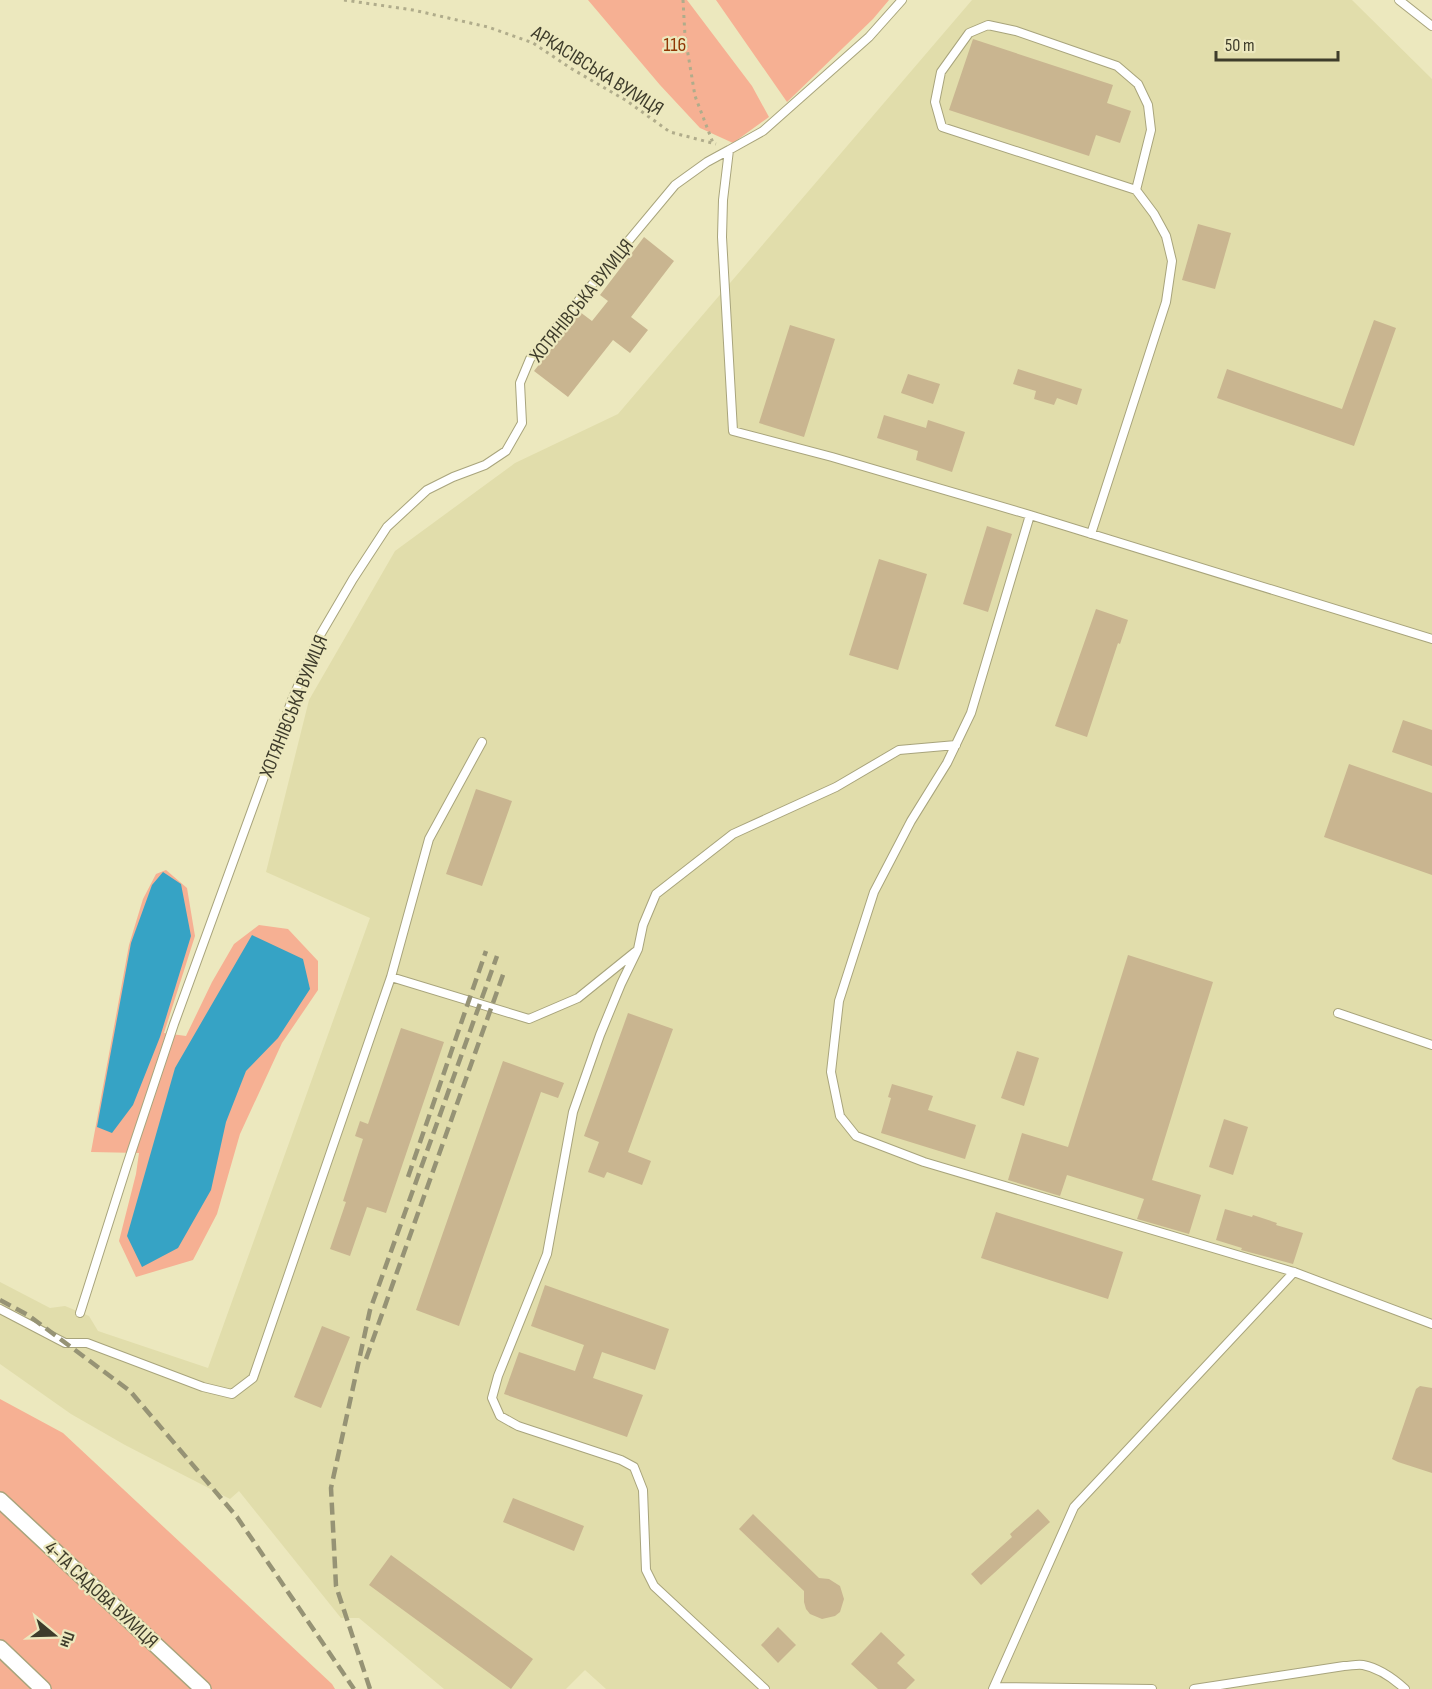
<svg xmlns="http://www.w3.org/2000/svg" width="1432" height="1689" viewBox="0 0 1432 1689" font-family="'Sofia Sans Condensed',sans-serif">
<rect width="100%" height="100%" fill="#ece8be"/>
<!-- built -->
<path fill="#e1ddab" d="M972 0H1352L1432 79V1689H606L585 1670 566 1689H444L359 1618H341L239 1491 230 1499 125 1445 71 1414 0 1364V1282L50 1308 65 1306 89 1316 98 1331 208 1368 370 918 266 872 309 700 395 551 515 463 618 414Z"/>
<!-- green -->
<path fill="#f6b093" d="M588 0H687L752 86 769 117 733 143 700 128 660 85Z
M716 0H889L873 19 787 102Z
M166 870 187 888 195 936 164 1033 186 1036 212 982 234 944 259 925 288 929 318 961V990L282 1043 240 1134 217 1214 193 1260 136 1277 119 1241 136 1174 139 1153 91 1152 129 945 143 899 156 874Z
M0 1399 63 1433 332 1684 335 1689H0Z"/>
<!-- water -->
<path fill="#36a3c5" d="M163 872 181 884 191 936 160 1037 133 1105 112 1133 97 1127 131 943 152 885Z
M252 935 303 959 310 989 278 1038 246 1071 226 1122 211 1190 178 1248 142 1267 127 1236 175 1068Z"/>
<!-- building -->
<path fill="#c9b590" d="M973 39 1113 85 1107 103 1131 111 1120 143 1096 135 1089 156 949 110Z
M1198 224 1231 233 1215 289 1182 280Z
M644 237 674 261 631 317 648 330 630 353 613 340 568 397 534 371 580 312 592 321 608 301 600 295Z
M1374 320 1396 328 1354 446 1217 398 1227 369 1342 409Z
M790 325 835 339 804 437 759 423Z
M1018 369 1082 389 1077 405 1057 398 1054 405 1034 399 1036 391 1013 384Z
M908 374 940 384 933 404 901 393Z
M884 415 926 428 928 420 965 432 952 472 916 460 918 451 877 438Z
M987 526 1012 534 988 612 963 604Z
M879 559 927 574 898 670 849 655Z
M1096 609 1128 620 1120 644 1118 643 1087 737 1055 726Z
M1403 720 1432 730V766L1392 752Z
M1349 764 1432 793V875L1324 837Z
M476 789 512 801 482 886 446 874Z
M1128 955 1213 982 1152 1180 1201 1195 1189 1234 1137 1219 1144 1199 1067 1175 1060 1196 1008 1180 1022 1133 1068 1147Z
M628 1013 673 1029 628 1152 651 1161 642 1185 607 1172 604 1178 588 1172 599 1142 584 1136Z
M401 1028 444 1042 386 1213 367 1207 350 1256 330 1249 346 1202 343 1201 363 1139 355 1136 360 1121 368 1124Z
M1017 1051 1039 1058 1024 1106 1001 1098Z
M503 1061 564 1083 558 1098 541 1092 459 1326 416 1310Z
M892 1084 933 1096 928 1110 976 1125 965 1159 881 1133 891 1098 888 1097Z
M1224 1119 1248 1127 1233 1175 1209 1167Z
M1225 1209 1252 1217 1253 1215 1277 1223 1276 1225 1303 1233 1293 1264 1241 1250 1242 1248 1216 1240Z
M996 1212 1123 1252 1108 1299 981 1258Z
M545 1285 669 1329 655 1370 602 1352 593 1378 643 1395 627 1437 504 1394 519 1352 575 1371 584 1345 531 1326Z
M322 1326 350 1337 321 1408 294 1397Z
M1420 1386 1432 1388V1473L1398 1462 1392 1459 1416 1389Z
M513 1498 584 1526 574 1551 503 1522Z
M1038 1509 1050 1522 981 1585 971 1574 1012 1537 1010 1534Z
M753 1514 819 1578 829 1579 840 1586 844 1599 840 1612 835 1616 822 1619 810 1614 806 1609 804 1602V1591L739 1529Z
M391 1555 533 1659 511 1689 369 1585Z
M778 1627 796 1645 778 1663 761 1645Z
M881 1632 905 1655 897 1663 915 1680 906 1689H878L851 1664Z"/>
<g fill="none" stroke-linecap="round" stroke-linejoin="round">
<defs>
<path id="service" d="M902 0 869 37 763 131 729 150 723 200 722 237 733 431 832 457 1030 515 971 713 947 763 911 821 874 892 839 1001 831 1072 840 1116 856 1136 924 1162 1294 1272 1432 1324
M1399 0 1432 26
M1030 515 1432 639
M1091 534 1166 302 1172 261 1166 236 1154 214 1136 190 942 127 935 102 941 72 969 33 988 25 1016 31 1117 66 1138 84 1148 105 1151 130 1136 190
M391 977 529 1019 578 998 635 952
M1338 1013 1432 1045
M0 1309 65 1343H87L203 1387 232 1394 253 1378 391 977 429 839 482 742
M80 1313 127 1165 174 1024 292 700 319 637 353 579 387 527 427 490 453 477 485 465 506 451 522 423 520 383 530 359 675 185 707 162 729 150
M994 1687 1152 1689
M765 1689 654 1586 646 1570 643 1490 634 1467 621 1460 518 1426 500 1416 492 1398 498 1376 547 1254 573 1112 600 1035 621 984 638 949 643 925 656 894 733 834 836 787 899 750 956 745
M993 1689 1074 1507 1294 1272
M1194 1689 1344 1666C1350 1666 1357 1664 1363 1665 1379 1668 1394 1679 1405 1689"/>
<path id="minor" d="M0 1500 203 1689
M0 1648 43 1689"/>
</defs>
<!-- service casing -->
<use href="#service" stroke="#a8a47c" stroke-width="10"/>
<!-- minor casing -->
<use href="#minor" stroke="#a8a47c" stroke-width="18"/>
<!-- path -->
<path stroke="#b0ac8b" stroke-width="3" stroke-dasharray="3 4.5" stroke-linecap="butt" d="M344 0 413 10 488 27 533 43 572 69 627 101 670 132 716 144
M683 0 685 36 695 96 713 143"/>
<!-- service -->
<use href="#service" stroke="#fff" stroke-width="8"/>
<!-- minor -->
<use href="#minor" stroke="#fff" stroke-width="15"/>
<!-- rail -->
<path stroke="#969375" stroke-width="4.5" stroke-dasharray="12 6" stroke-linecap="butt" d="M408 1177 486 951
M0 1300 28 1315 130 1391 237 1517 354 1689
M366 1359 504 972
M370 1689 336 1586 331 1488 370 1310 497 956"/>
</g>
<g text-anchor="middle" stroke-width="4.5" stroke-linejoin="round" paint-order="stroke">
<!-- park labels -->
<g font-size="20" fill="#903704" stroke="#ece8be">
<text x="675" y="51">116</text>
</g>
<!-- street labels -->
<g font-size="20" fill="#3e3c2b" stroke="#ece8be">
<text transform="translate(598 70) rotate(32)" y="7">АРКАСІВСЬКА ВУЛИЦЯ</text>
<text transform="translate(581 300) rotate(-51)" y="7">ХОТЯНІВСЬКА ВУЛИЦЯ</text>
<text transform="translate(293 706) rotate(-68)" y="7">ХОТЯНІВСЬКА ВУЛИЦЯ</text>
<text transform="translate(102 1594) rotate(43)" y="7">4-ТА САДОВА ВУЛИЦЯ</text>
</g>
</g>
<!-- north arrow -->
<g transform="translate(54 1635) rotate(109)" stroke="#ece8be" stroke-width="4.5" paint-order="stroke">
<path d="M0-4.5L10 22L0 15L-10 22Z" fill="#3e3c2b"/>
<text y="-9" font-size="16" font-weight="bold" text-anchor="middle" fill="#3e3c2b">Пн</text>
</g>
<!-- scale -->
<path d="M1216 51v9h122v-9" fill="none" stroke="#3e3c2b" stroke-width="3"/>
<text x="1225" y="51" font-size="18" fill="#3e3c2b" stroke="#ece8be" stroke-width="4.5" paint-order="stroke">50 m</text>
</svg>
